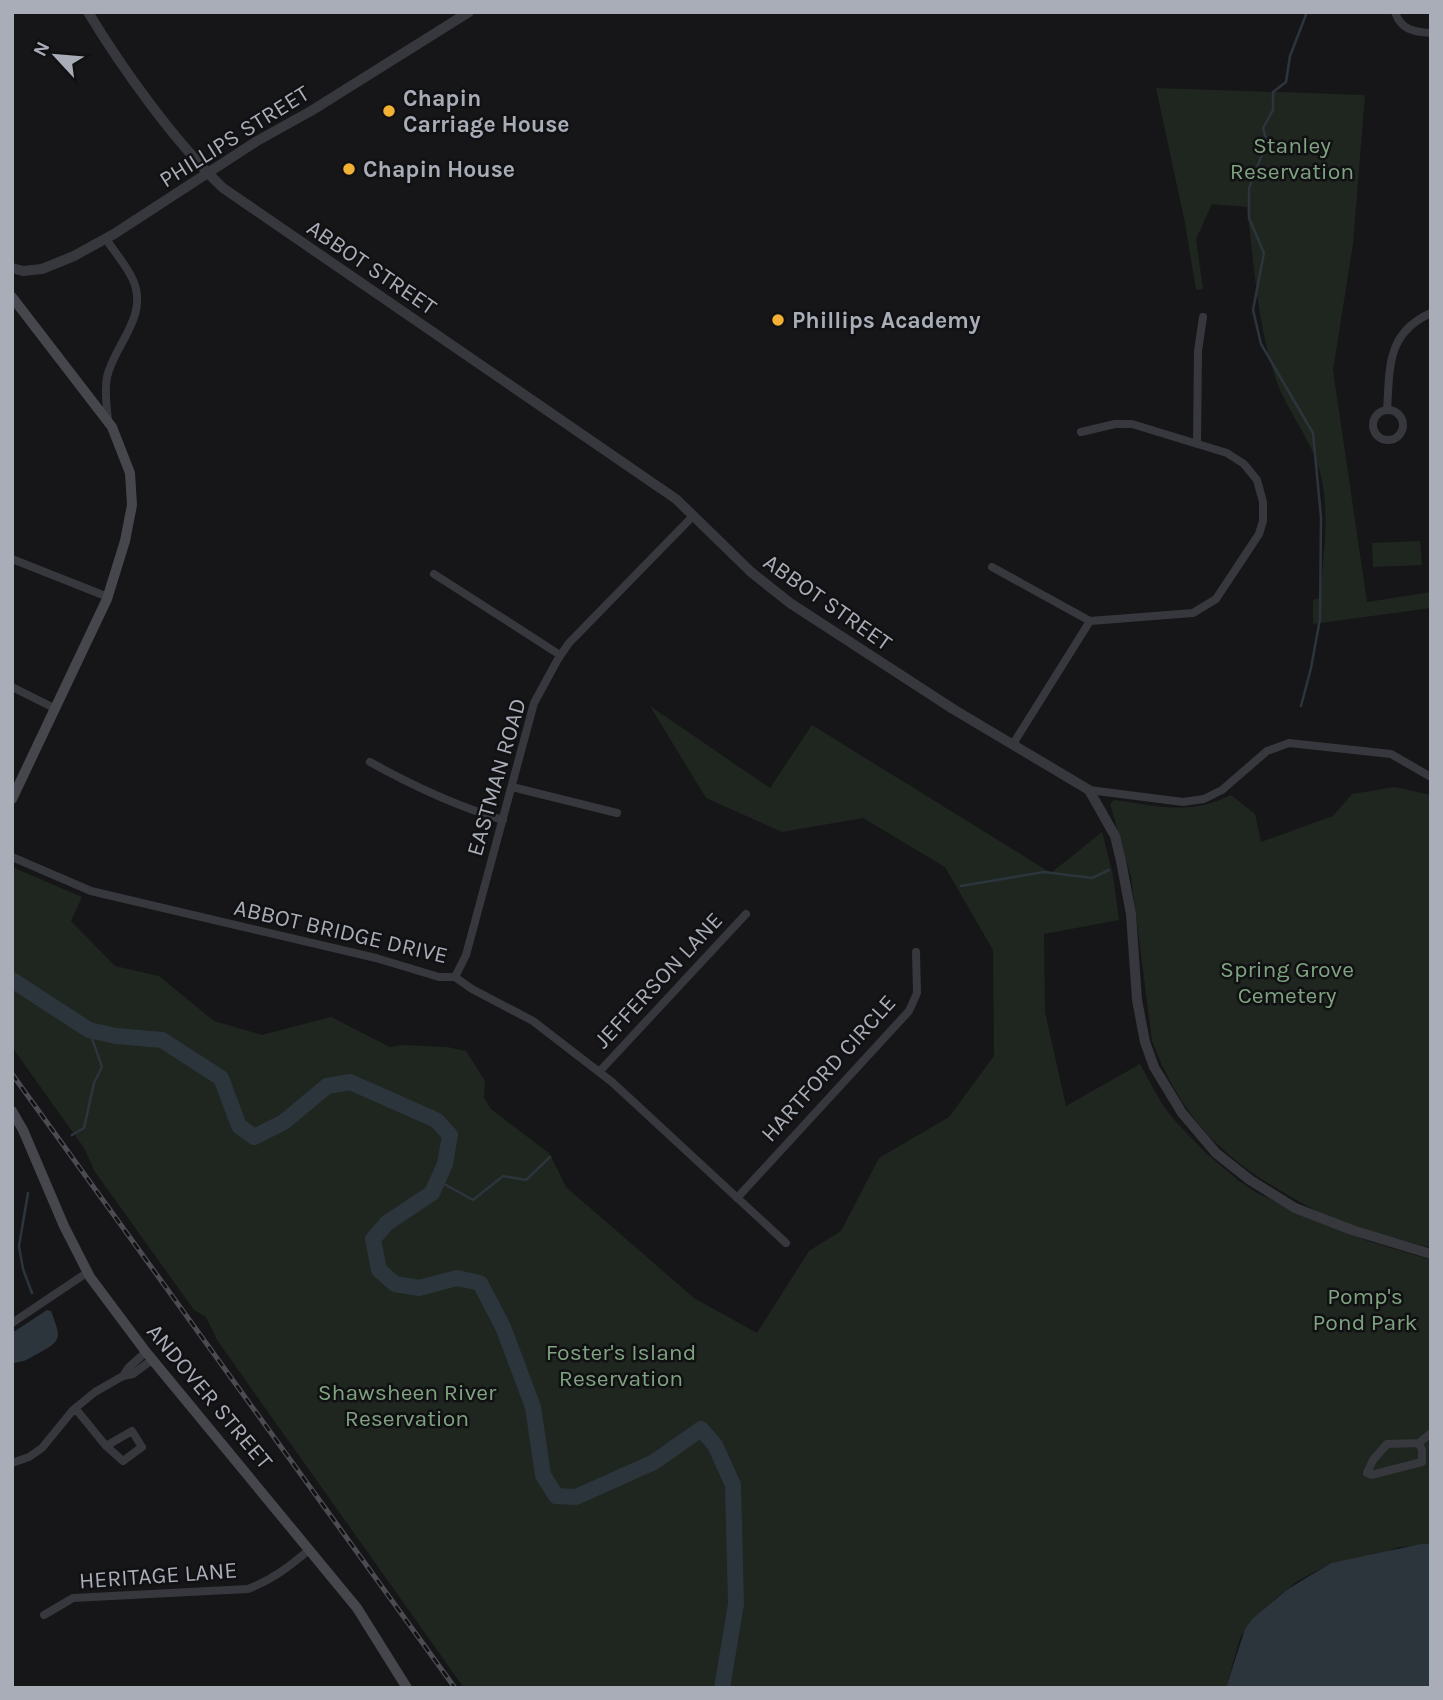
<svg xmlns="http://www.w3.org/2000/svg" width="1443" height="1700" viewBox="0 0 1443 1700" font-family="Karla,sans-serif">
<rect width="100%" height="100%" fill="#161618"/>
<!-- green -->
<path fill="#1e261f" d="M1156 88 1365 95 1353 244 1333 370 1367 602 1431 592V608L1313 624V600L1320 598C1323 559 1330 515 1321 476 1313 441 1288 413 1276 380 1257 324 1254 264 1247 207L1212 204 1196 239 1203 289 1196 290 1185 223Z
M1420 541 1422 565 1373 567 1372 543Z
M650 706 770 788 812 725 1051 873 1102 832 1113 875 1119 920 1044 934 1045 1012 1066 1106 1140 1064 1162 1104 1176 1122 1206 1153 1239 1181 1257 1193 1368 1241 1431 1260V1544L1399 1547 1384 1553 1331 1563 1296 1582 1252 1619 1240 1638 1226 1688H464L217 1340 206 1317 194 1310 113 1197 95 1172 84 1148 12 1047V867L82 897 71 921 115 966 159 976 214 1021 262 1035 331 1017 390 1047 401 1045 447 1047 466 1051 485 1081 484 1098 491 1109 550 1154 566 1187 694 1298 757 1333 809 1251 841 1231 879 1158 949 1117 994 1056 993 950 945 867 863 818 782 832 706 798Z
M1395 787 1431 795V1248C1403 1240 1375 1233 1348 1224 1325 1216 1302 1204 1281 1191 1216 1153 1179 1112 1152 1041L1131 877 1110 804 1114 800C1159 806 1188 816 1231 795L1255 814 1261 842 1333 816 1352 794Z"/>
<!-- water -->
<path fill="#2c353c" d="M47 1310 51 1311C60 1336 64 1340 39 1353 28 1359 25 1362 12 1363V1333Z
M1421 1544H1431V1688H1226L1245 1629 1252 1619 1288 1589 1331 1563Z"/>
<g fill="none" stroke-linecap="round" stroke-linejoin="round">
<!-- stream -->
<path stroke="#2c353c" stroke-width="2.5" d="M1301 706 1311 668 1320 619 1321 517 1313 433 1261 344 1253 310 1264 253 1249 218V188L1267 142 1263 128 1273 110V92L1286 82 1290 56 1307 12
M961 886 1044 872 1092 878 1109 870
M72 1135 84 1128 94 1083 102 1067 89 1030
M437 1180 473 1200 503 1176 526 1180 550 1157
M28 1193 19 1246 23 1269 32 1293"/>
<!-- river -->
<path stroke="#2c353c" stroke-width="16" d="M12 980 89 1030 116 1036 162 1040 221 1078 239 1126 254 1137 284 1122 327 1086 350 1082 436 1120 450 1135 445 1164 432 1193 387 1223 373 1239 379 1270 395 1284 419 1288 457 1278 480 1283 503 1327 533 1407 543 1475 556 1496 576 1497 654 1462 701 1429 715 1445 733 1485 736 1604 722 1688"/>
<!-- minor -->
<path stroke="#37383d" stroke-width="8" d="M1395 12C1401 30 1414 32 1431 33
M106 239C115 253 130 269 135 285 146 319 114 346 107 377 104 391 107 407 108 421
M1387 410C1390 368 1386 333 1431 313
M1373 425a15 15 0 1 1 30 0a15 15 0 1 1-30 0Z
M1197 444 1198 351 1203 317
M12 559 108 597
M992 567 1090 621 1193 613 1216 599 1259 534 1263 521V502L1257 480 1244 464 1227 453 1132 424H1115L1081 432
M434 574 560 655
M12 687 56 709
M1013 744 1090 621
M370 762C413 786 456 806 503 820
M512 787 617 813
M1089 790 1183 802 1204 799 1222 790 1267 751 1289 743 1391 754 1431 777
M12 857 91 891 376 958 439 977H455L472 989 533 1021 612 1082 786 1243
M455 977 466 955 534 703 558 659 569 643 694 515
M599 1072 746 914
M737 1198 909 1011 917 993 916 952
M12 1323 88 1272
M123 1376 128 1368 146 1352
M75 1408 106 1446 123 1461 142 1447 132 1431 106 1446
M1419 1443 1422 1450V1462L1371 1475 1367 1473 1373 1460 1387 1444 1419 1443 1431 1433
M12 1463 29 1457 42 1448 73 1410 95 1392 123 1376 133 1374 153 1359
M44 1615 73 1598 248 1589C272 1580 290 1566 309 1550"/>
<!-- tertiary -->
<path stroke="#37383d" stroke-width="10" d="M88 12C123 70 175 142 223 188L676 499 751 572 790 603 953 709 1089 790 1115 836 1121 861 1131 914 1137 1000 1145 1042 1154 1067 1182 1113 1216 1153 1250 1180 1295 1208 1352 1230 1431 1254
M12 268 23 271 42 269 74 256 114 234 257 141 311 111 469 12"/>
<!-- secondary -->
<path stroke="#45474d" stroke-width="10" d="M12 297 112 427 130 473 132 505 125 541 107 599 12 799
M12 1111 23 1130 64 1226 90 1277 146 1352 357 1608 407 1688"/>
<defs>
<path id="rail" d="M12 1074 455 1688"/>
</defs>
<!-- rail casing -->
<use href="#rail" stroke="#4a4c52" stroke-width="5"/>
<!-- rail -->
<use href="#rail" stroke="#111113" stroke-width="2.5" stroke-dasharray="8" stroke-linecap="butt"/>
</g>
<!-- markers -->
<g fill="#f2b134" stroke="#111113" stroke-width="2.5">
<circle cx="389" cy="111" r="7"/>
<circle cx="349" cy="169" r="7"/>
<circle cx="778" cy="320" r="7"/>
</g>
<g text-anchor="middle" stroke-width="5" stroke-linejoin="round" paint-order="stroke">
<!-- poi labels -->
<g font-size="23" font-weight="bold" fill="#a8adb8" stroke="#111113" text-anchor="start">
<text x="403" y="106">Chapin<tspan x="403" dy="26">Carriage House</tspan></text>
<text x="363" y="177">Chapin House</text>
<text x="792" y="328">Phillips Academy</text>
</g>
<!-- street labels -->
<g font-size="23" fill="#a8adb8" stroke="#111113">
<text transform="translate(234 136) rotate(-32)" y="8">PHILLIPS STREET</text>
<text transform="translate(372 267) rotate(34)" y="8">ABBOT STREET</text>
<text transform="translate(828 602) rotate(35)" y="8">ABBOT STREET</text>
<text transform="translate(496 777) rotate(-74)" y="8">EASTMAN ROAD</text>
<text transform="translate(341 931) rotate(13)" y="8">ABBOT BRIDGE DRIVE</text>
<text transform="translate(658 980) rotate(-47)" y="8">JEFFERSON LANE</text>
<text transform="translate(828 1068) rotate(-48)" y="8">HARTFORD CIRCLE</text>
<text transform="translate(210 1396) rotate(50)" y="8">ANDOVER STREET</text>
<text transform="translate(158 1575) rotate(-4)" y="8">HERITAGE LANE</text>
</g>
<!-- park labels -->
<g font-size="23" fill="#7fa381" stroke="#111113">
<text x="1292" y="153">Stanley<tspan x="1292" dy="26">Reservation</tspan></text>
<text x="1287" y="977">Spring Grove<tspan x="1287" dy="26">Cemetery</tspan></text>
<text x="1365" y="1304">Pomp's<tspan x="1365" dy="26">Pond Park</tspan></text>
<text x="621" y="1360">Foster's Island<tspan x="621" dy="26">Reservation</tspan></text>
<text x="407" y="1400">Shawsheen River<tspan x="407" dy="26">Reservation</tspan></text>
</g>
</g>
<!-- border -->
<rect width="1443" height="1700" fill="none" stroke="#a8adb8" stroke-width="28"/>
<!-- north arrow -->
<g transform="translate(56 56) rotate(296)" stroke="#111113" stroke-width="5" paint-order="stroke">
<path d="M0-5L12 26L0 18L-12 26Z" fill="#a8adb8"/>
<text y="-10" font-size="19" font-weight="bold" text-anchor="middle" fill="#a8adb8">N</text>
</g>
</svg>
